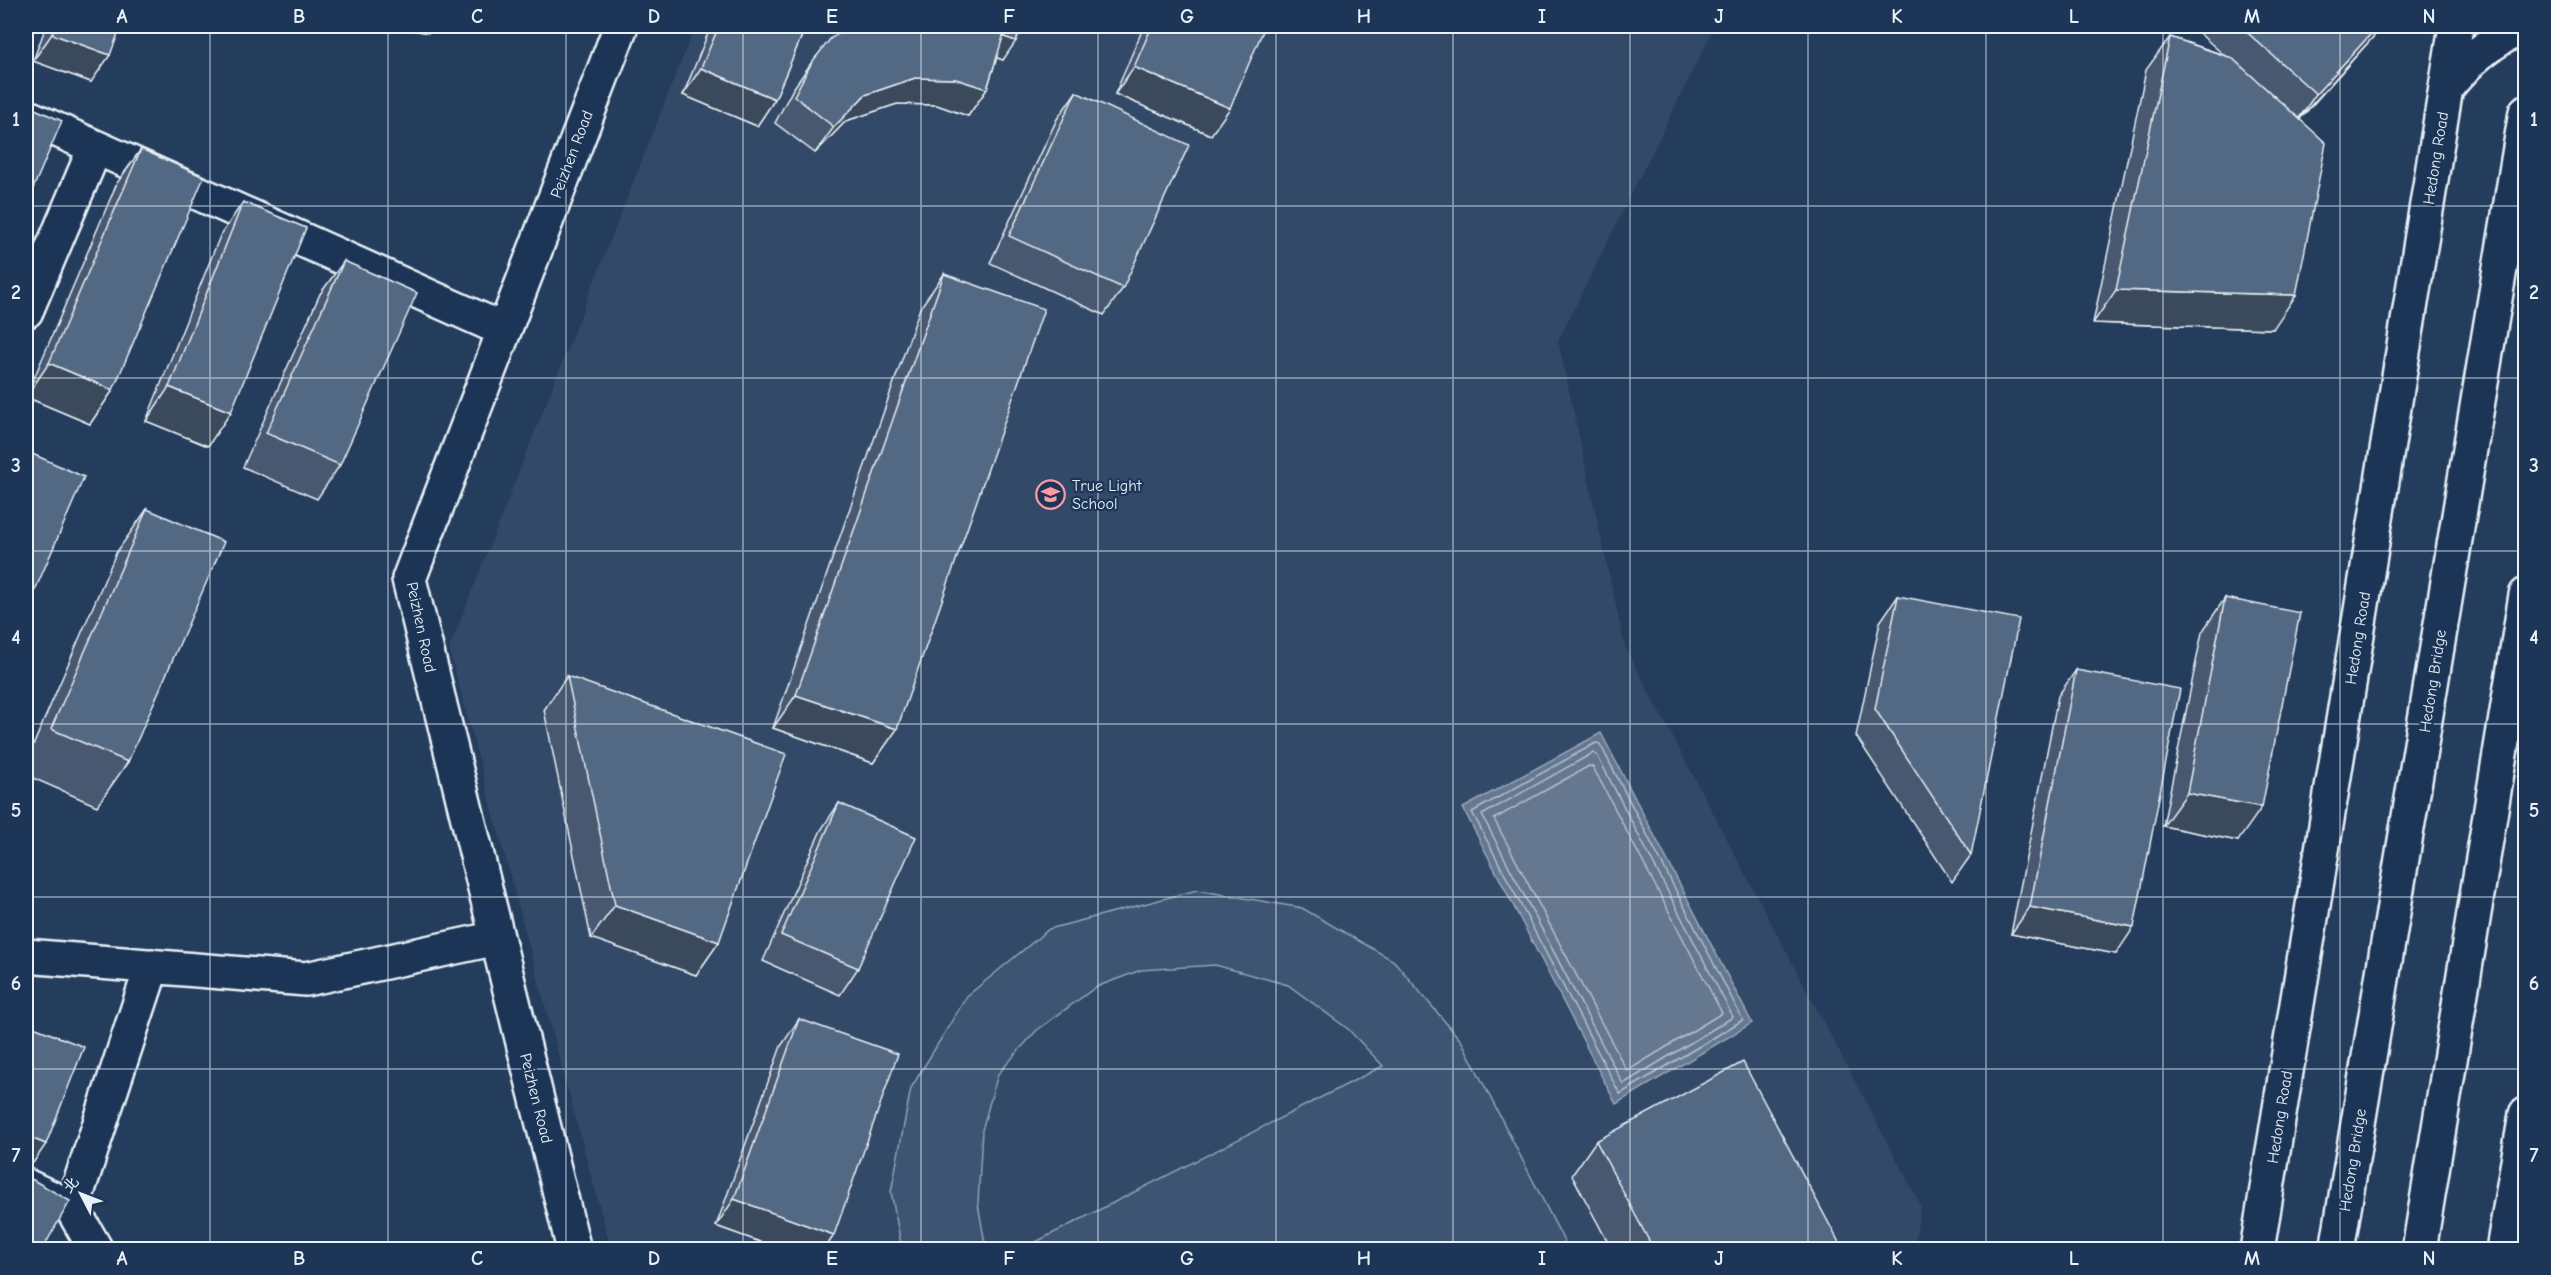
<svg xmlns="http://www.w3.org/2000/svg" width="2551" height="1275" viewBox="0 0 2551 1275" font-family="'Comic Neue','LXGW WenKai TC',sans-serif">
<rect width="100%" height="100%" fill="#253d5d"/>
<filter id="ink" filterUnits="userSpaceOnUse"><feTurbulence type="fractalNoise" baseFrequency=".0167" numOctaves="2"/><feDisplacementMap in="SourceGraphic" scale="12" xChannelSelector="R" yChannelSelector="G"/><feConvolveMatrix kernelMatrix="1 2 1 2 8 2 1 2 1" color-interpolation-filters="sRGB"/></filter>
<g filter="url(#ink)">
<!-- built -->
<path fill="#334a68" d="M695 26H1715L1558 341 1625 647 1921 1206 1913 1249H611L449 649Z"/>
<!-- green -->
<path fill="#3e5472" stroke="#93a2b5" stroke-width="1.5" d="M1197 890 1302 908 1394 961 1462 1042 1568 1249H1022L1383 1066 1348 1029 1288 985 1215 965 1141 970 1096 987 1036 1031 998 1074 982 1130 978 1204 986 1249H902L891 1192 911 1088 967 996 1049 929Z"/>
<!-- water -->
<path fill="#657890" stroke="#99a8ba" stroke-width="1.5" d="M1601 733 1752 1023 1616 1104 1463 808Z"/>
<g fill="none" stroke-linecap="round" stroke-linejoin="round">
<!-- shore -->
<path stroke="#b4c1ce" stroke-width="1.5" d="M1596 743 1600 744 1743 1020 1620 1094 1472 812Z
M1593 753 1597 755 1733 1017 1623 1084 1482 815Z
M1589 766 1593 767 1722 1013 1627 1071 1494 819Z"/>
<defs>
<path id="minor" d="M2446 88C2471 58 2488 42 2525 26
M26 116 504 330
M26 311 95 148
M26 956 306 979 497 938
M26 1186 72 1208 96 1250
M72 1208 152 966
M574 1250 409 579 621 26
M2257 1250 2456 26
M2503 1250 2526 1114"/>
<path id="major" d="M2337 1250 2526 112
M2419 1250 2526 595"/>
</defs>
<!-- minor casing -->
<use href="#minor" stroke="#e8f1f8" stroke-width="38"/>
<!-- major casing -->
<use href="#major" stroke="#e8f1f8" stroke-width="38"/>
<!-- minor -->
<use href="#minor" stroke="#1d3557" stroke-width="33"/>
<!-- major -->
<use href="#major" stroke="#1d3557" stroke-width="33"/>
</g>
<!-- wall -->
<path fill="#475970" stroke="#e8f1f8" stroke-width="1.5" d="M46 26H121L91 82 33 61Z
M711 26H806L775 99 757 126 683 95Z
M1022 26 1003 60 997 57 987 89 968 116 937 105 897 104 846 121 815 153 775 123 793 89 812 62Z
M1144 26H1265L1211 135 1115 94Z
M2191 26H2383L2300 119 2273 329 2093 323 2146 70 2170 37 2224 55Z
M1076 92 1123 288 1104 315 990 263 1057 119Z
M141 149 113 390 90 424 26 397 117 183Z
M243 202 208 446 146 421 220 236Z
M344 261 340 465 317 499 243 467 320 294Z
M944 274 897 729 873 763 773 728 920 308Z
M147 509 128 762 97 806 26 775V762L116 553Z
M1898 596 1971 855 1952 882 1856 736 1880 622Z
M2225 598 2238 841 2163 826 2202 632Z
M2076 670 2116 954 2011 934 2058 696Z
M567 676 719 942 696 975 591 938 544 710Z
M839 803 858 968 840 995 763 961 821 830Z
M799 1019 834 1235 824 1250H783L716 1226 781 1046Z
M1596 1141 1843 1250H1612L1572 1175Z"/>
<!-- shaded-wall -->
<path fill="#3a485b" stroke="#e8f1f8" stroke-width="1.5" d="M390 26H433L428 33Z
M972 26 1016 41 1003 60 942 38Z
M2378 26H2383L2297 121 2316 94Z
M52 34 110 55 91 82 33 61Z
M1134 67 1230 108 1211 135 1115 94Z
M701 68 775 99 757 126 683 95Z
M915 78 956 79 987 89 968 116 937 105 897 104 846 121 815 153 834 127 865 95Z
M2116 290 2296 295 2273 329 2093 323Z
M49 363 113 390 90 424 26 397Z
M169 387 231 412 208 446 146 421Z
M796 695 897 729 873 763 773 728Z
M2187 793 2262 807 2238 841 2163 826Z
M615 905 719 942 696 975 591 938Z
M2030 907 2134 927 2116 954 2011 934Z
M26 1136 46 1144 33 1163 26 1160Z
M734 1199 834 1235 824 1250H783L716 1226Z"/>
<!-- building -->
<path fill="#536782" stroke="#e8f1f8" stroke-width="1.5" d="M55 26H121L110 55 52 34Z
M719 26H806L775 99 701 68Z
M853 26H1002L1006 27 987 89 956 79 915 78 865 95 834 127 794 96 812 62 831 38Z
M1002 26H1022L1016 41 1004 37 1006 27Z
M1152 26H1265L1230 108 1134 67Z
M2240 26H2378L2316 94Z
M2170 37 2232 58 2326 143 2296 295 2116 290Z
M1076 92 1189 145 1123 288 1009 236Z
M26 105 62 121 26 205Z
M141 149 204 177 113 390 49 363Z
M243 202 306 228 231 412 169 387Z
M344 261 417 293 340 465 266 433Z
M944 274 1044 309 897 729 796 695Z
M28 452 84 477 26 611V457Z
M147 509 224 542 128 762 51 729Z
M1898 596 2019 619 1971 855 1875 709Z
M2225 598 2300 613 2262 807 2187 793Z
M2076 670 2180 689 2134 927 2030 907Z
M567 676 786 754 719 942 615 905Z
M839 803 916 837 858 968 781 935Z
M799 1019 898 1054 834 1235 734 1199Z
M26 1024 84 1047 46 1144 26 1136Z
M1743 1062 1843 1250H1654L1596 1141Z
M26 1176 70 1201 42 1250H26Z"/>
</g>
<!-- grid -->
<path fill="none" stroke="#e8f1f8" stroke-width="1.5" stroke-opacity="0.55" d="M210 26V1250M388 26V1250M566 26V1250M743 26V1250M921 26V1250M1098 26V1250M1276 26V1250M1453 26V1250M1630 26V1250M1808 26V1250M1986 26V1250M2163 26V1250M2340 26V1250M26 206H2526M26 378H2526M26 551H2526M26 724H2526M26 897H2526M26 1069H2526"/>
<!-- icons -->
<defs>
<symbol id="school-ring" viewBox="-11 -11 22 22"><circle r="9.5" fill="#1d3557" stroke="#ff9aa2" stroke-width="1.5"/><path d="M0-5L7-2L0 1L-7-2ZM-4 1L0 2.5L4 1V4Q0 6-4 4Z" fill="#ff9aa2"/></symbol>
</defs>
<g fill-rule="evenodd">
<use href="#school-ring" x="1034" y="478" width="33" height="33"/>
</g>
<g text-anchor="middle" stroke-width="4.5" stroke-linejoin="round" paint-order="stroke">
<!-- street labels -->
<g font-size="16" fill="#e8f1f8" stroke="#1d3557">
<text transform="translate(571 154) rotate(-69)" y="6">Peizhen Road</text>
<text transform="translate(2435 158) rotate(-81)" y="6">Hedong Road</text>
<text transform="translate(422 627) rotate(78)" y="6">Peizhen Road</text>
<text transform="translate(2357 638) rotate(-81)" y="6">Hedong Road</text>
<text transform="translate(2432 681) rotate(-81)" y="6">Hedong Bridge</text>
<text transform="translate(537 1098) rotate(76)" y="6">Peizhen Road</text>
<text transform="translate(2279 1117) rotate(-81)" y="6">Hedong Road</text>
<text transform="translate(2352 1160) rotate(-81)" y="6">Hedong Bridge</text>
</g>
<!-- poi labels -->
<g font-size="16" fill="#e8f1f8" stroke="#1d3557" text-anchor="start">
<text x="1072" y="491">True Light<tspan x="1072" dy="18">School</tspan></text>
</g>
</g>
<!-- margin -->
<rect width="2551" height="1275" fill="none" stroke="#1d3557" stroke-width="66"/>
<!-- north arrow -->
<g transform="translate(81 1194) rotate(312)" stroke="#1d3557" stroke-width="4.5" paint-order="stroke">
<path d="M0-4.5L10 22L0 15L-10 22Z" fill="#e8f1f8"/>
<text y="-9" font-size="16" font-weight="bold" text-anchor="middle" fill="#e8f1f8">北</text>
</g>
<rect x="33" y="33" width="2485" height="1209" fill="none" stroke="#e8f1f8" stroke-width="2"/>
<g font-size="20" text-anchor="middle" font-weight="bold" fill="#e8f1f8">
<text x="122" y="23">A</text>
<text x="299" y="23">B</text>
<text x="477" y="23">C</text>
<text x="654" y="23">D</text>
<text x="832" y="23">E</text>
<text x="1009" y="23">F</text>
<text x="1187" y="23">G</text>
<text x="1364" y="23">H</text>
<text x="1542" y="23">I</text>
<text x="1719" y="23">J</text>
<text x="1897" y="23">K</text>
<text x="2074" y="23">L</text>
<text x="2252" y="23">M</text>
<text x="2429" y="23">N</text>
<text x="16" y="126">1</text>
<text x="2534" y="126">1</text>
<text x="16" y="299">2</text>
<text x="2534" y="299">2</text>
<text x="16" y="472">3</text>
<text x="2534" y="472">3</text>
<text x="16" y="644">4</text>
<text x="2534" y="644">4</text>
<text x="16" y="817">5</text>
<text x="2534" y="817">5</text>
<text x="16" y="990">6</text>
<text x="2534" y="990">6</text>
<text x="16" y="1162">7</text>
<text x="2534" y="1162">7</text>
<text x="122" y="1265">A</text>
<text x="299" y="1265">B</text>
<text x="477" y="1265">C</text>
<text x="654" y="1265">D</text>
<text x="832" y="1265">E</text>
<text x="1009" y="1265">F</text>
<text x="1187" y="1265">G</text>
<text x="1364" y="1265">H</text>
<text x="1542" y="1265">I</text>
<text x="1719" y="1265">J</text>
<text x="1897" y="1265">K</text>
<text x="2074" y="1265">L</text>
<text x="2252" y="1265">M</text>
<text x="2429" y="1265">N</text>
</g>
</svg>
